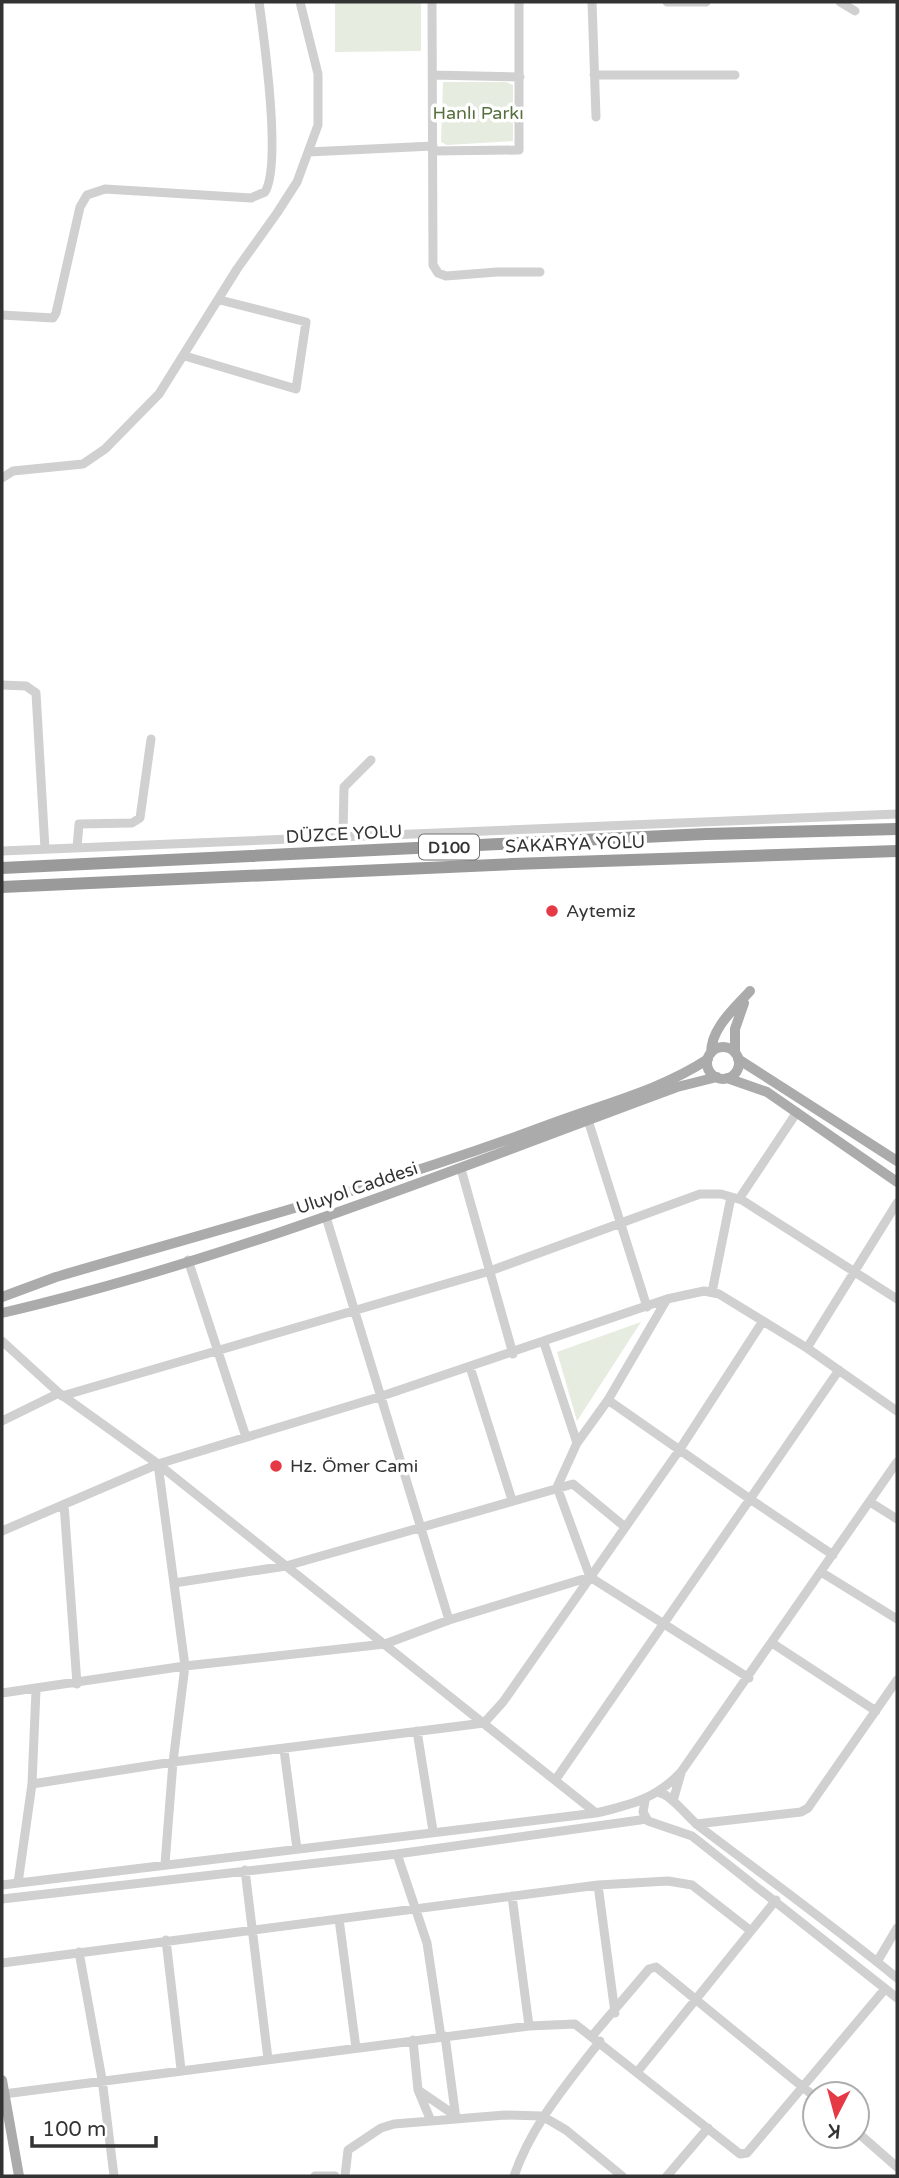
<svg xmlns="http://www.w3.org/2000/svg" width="899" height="2178" viewBox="0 0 899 2178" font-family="'Varela Round',sans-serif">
<rect width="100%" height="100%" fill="#fff"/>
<!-- green -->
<path fill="#e6ecdf" d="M335 2H421V51L335 52Z
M443 82H506L513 85V141L447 145 441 142Z
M641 1322 577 1421 557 1352Z"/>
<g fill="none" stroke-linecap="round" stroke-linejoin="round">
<!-- minor -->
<path stroke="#d0d0d0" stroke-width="9" d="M432 2 433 265 438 273 446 276 497 272H540
M592 2 596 117
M667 2H706
M840 2 855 11
M432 75 520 77
M594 75H735
M433 151 519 150V2
M308 152 433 146
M2 315 53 318 56 313 80 207 87 195 105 189 251 198 265 192C282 164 264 38 259 2
M185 356 296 389 306 322 220 300
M2 478 13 471 83 464 105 449 159 394 237 269 277 213 297 182 318 125V74L300 2
M2 685 26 686 36 693 45 849
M343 834 344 787 371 760
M77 848 79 824 132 823 140 818 151 739
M2 851 897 814
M588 1120 647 1307
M461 1169 513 1354
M739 1199 797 1112
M326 1217 449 1620
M188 1260 246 1437
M712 1292 731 1197
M667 1299 608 1400 750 1499 839 1370
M2 1341 59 1393 158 1464 596 1813
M544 1343 577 1443
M807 1348 897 1203
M470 1367 512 1500
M62 1396 490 1271 700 1194H721L742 1200 897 1299
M608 1400 577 1443 557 1487 590 1577 749 1678
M2 1421 59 1393
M158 1464 185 1666 173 1762 165 1864
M870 1502 897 1519
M64 1504 77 1684
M2 1531 158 1464 379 1397 667 1299 704 1291 719 1294 807 1348 897 1411
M821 1572 897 1619
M174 1583 286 1566 573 1484 625 1527
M772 1643 876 1711
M2 1693 185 1666 385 1644 449 1620 590 1577
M417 1731 433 1831
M284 1750 297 1849
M556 1779 750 1499 833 1555
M32 1784 173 1762 484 1723 503 1702 678 1452 763 1321
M660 1793C672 1795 688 1818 700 1827 766 1877 833 1926 897 1978
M645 1801 643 1812 648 1821 692 1836 897 1998
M673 1801 681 1773
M696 1824 801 1812 808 1808 897 1680
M397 1854 427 1943 441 2037
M245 1870 268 2059
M18 1883 32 1784 36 1690
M2 1885 596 1813C631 1805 657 1798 681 1772L897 1462
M598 1885 615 2013
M512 1896 529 2026
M2 1899 397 1854 647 1819
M339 1919 356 2048
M166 1940 181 2069
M79 1952 102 2079 114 2176
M877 1962 897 1928
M2 1963 598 1885 668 1881 692 1885 751 1931
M593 2035 649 1969 656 1967 815 2097
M445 2036 456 2119
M413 2040 418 2090 431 2121
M638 2071 776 1900
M418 2090 456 2116
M4 2094 529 2026 575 2024 740 2154 747 2153 885 1989
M857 2132 897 2167
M315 2176H335
M345 2176 348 2150 381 2128 394 2124 505 2115 542 2116 566 2130 622 2176
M514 2176C532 2124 567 2084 600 2041
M667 2176 708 2128"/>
<!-- major -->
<path stroke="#ababab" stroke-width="10" d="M707 1063a16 16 0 1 1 32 0a16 16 0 1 1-32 0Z
M711 1053C711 1028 735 1008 750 991
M735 1053V1029L744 1003
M738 1059 897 1161
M727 1078 767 1092 897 1182
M2 1297 56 1277C224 1228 393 1183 556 1122 607 1103 663 1089 708 1059
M2 1313C234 1259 454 1169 677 1087L717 1077
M2 2080 19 2176"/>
<!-- highway -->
<path stroke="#9a9a9a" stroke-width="12" d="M2 868 706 834 897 829
M2 887 513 864 897 851"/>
</g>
<!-- markers -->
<g fill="#e63946" stroke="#fff" stroke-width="2.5">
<circle cx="552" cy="911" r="7"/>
<circle cx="276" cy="1466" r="7"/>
</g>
<g text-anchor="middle" stroke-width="7" stroke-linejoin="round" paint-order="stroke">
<!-- shield labels -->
<rect fill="#fff" stroke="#707070" stroke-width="2" x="419" y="834.5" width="60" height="25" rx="5"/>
<g font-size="16" font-weight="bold" fill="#333">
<text x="449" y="853">D100</text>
</g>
<!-- park labels -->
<g font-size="18" fill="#56703f" stroke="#fff">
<text x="478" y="119">Hanlı Parkı</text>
</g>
<!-- street labels -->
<g font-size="18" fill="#333" stroke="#fff">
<text transform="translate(344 834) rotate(-3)" y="6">DÜZCE YOLU</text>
<text transform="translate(575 844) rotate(-2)" y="6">SAKARYA YOLU</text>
<text transform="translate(357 1188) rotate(-19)" y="6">Uluyol Caddesi</text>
</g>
<!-- poi labels -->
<g font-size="18" fill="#333" stroke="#fff" text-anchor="start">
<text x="566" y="917">Aytemiz</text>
<text x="290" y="1472">Hz. Ömer Cami</text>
</g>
</g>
<!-- border -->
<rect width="899" height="2178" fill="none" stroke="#333333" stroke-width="7"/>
<!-- north arrow -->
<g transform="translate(836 2115) rotate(186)"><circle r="33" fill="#ffffff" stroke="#adadad" stroke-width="2"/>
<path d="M0-5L12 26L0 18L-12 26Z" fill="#e63946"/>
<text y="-10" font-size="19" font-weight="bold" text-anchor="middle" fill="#333333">K</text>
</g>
<!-- scale -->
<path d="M32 2136v10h124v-10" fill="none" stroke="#333333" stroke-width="3.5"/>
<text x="42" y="2136" font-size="21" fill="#333333" stroke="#ffffff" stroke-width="5" paint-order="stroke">100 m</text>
</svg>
